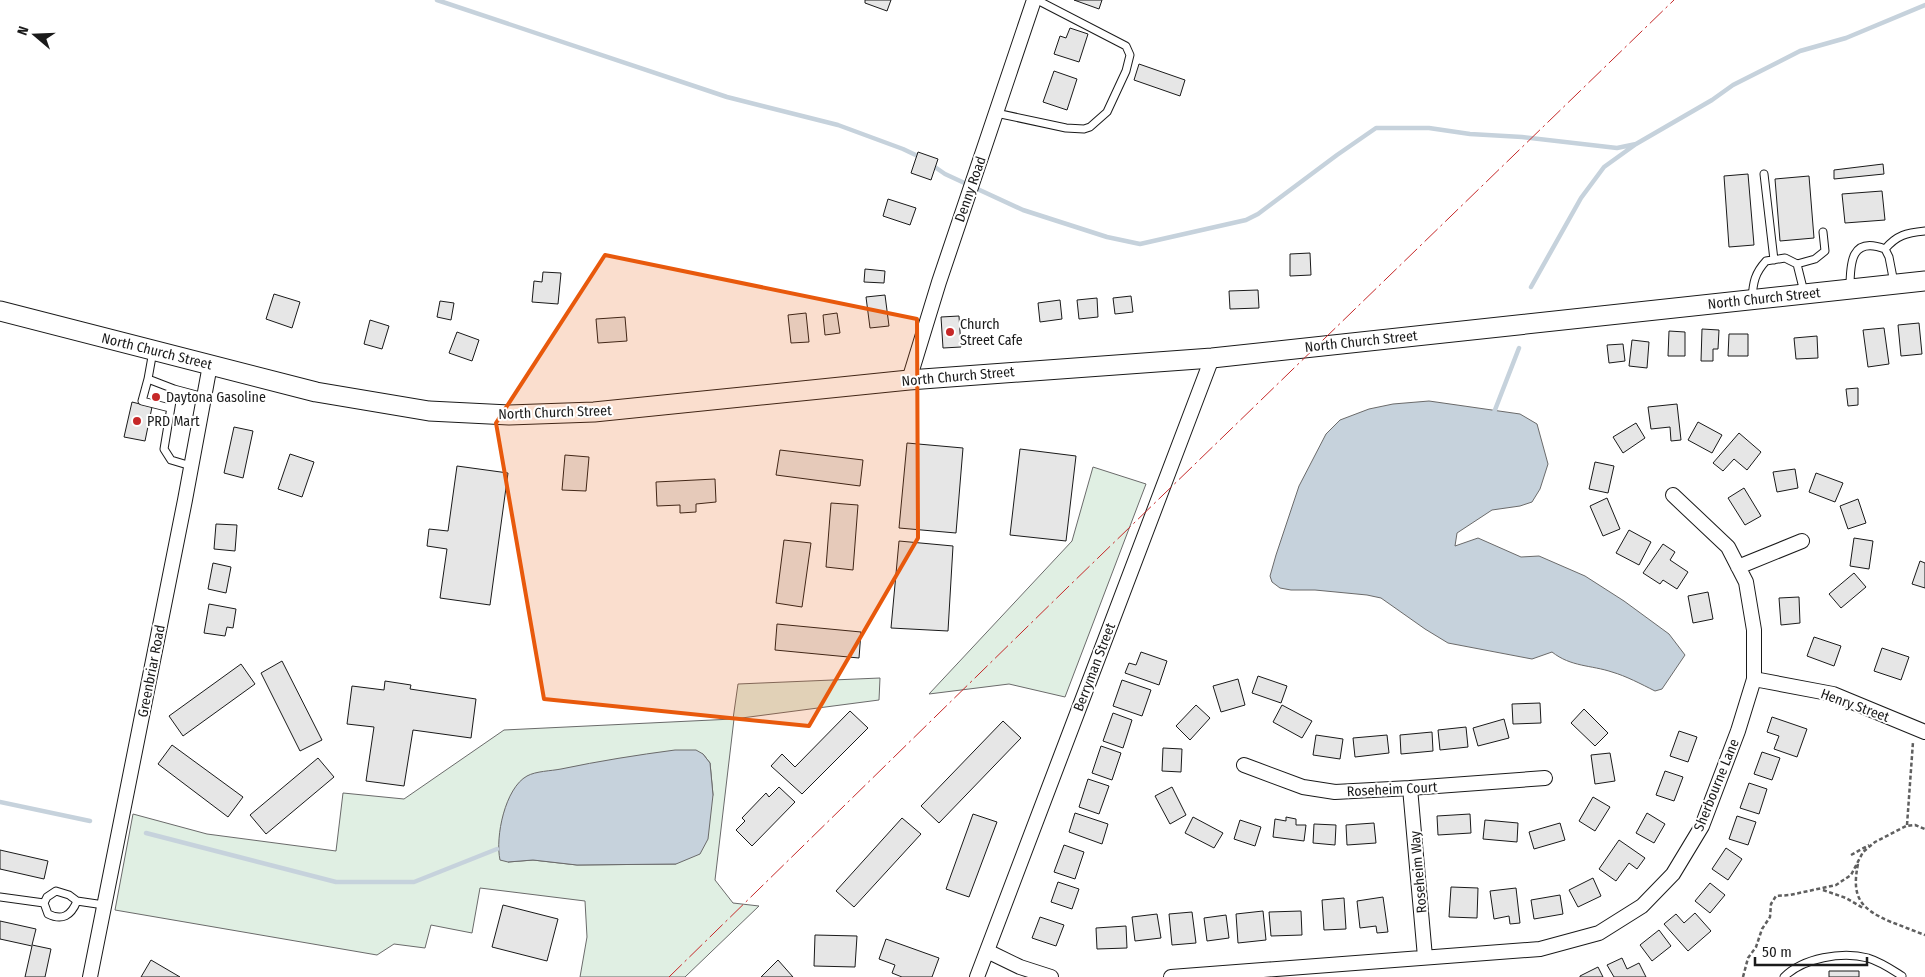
<svg xmlns="http://www.w3.org/2000/svg" width="1925" height="977" viewBox="0 0 1925 977" font-family="'Fira Sans Condensed',sans-serif">
<rect width="100%" height="100%" fill="#fff"/>
<!-- green -->
<path fill="#e0efe3" stroke="#6a6a6a" fill-rule="evenodd" d="M1093 467 1146 484 1065 697 1009 684 929 694 1072 541Z
M880 678 879 700 734 719 715 880 733 903 759 906 685 977H580L587 937 585 901 480 888 472 933 431 925 425 948 394 944 377 955 115 910 133 814 207 834 336 851 343 793 404 799 504 730 733 719 738 684ZM703 754 710 763 713 795 676 864 577 865 533 860 508 862Z"/>
<!-- water -->
<path fill="#c6d2dc" stroke="#6a6a6a" d="M1429 401 1520 414 1537 424 1548 464 1540 489 1532 502 1520 506 1492 510 1457 533 1455 546 1478 538 1521 557 1539 556 1585 576 1624 601 1669 634 1685 655 1662 689 1655 691C1641 684 1626 676 1612 672 1591 665 1571 667 1552 652L1532 659 1448 643 1425 629 1381 598 1367 595 1315 590H1291L1280 588 1272 582 1270 576 1276 555 1299 486 1326 434 1340 420 1369 409 1393 404Z
M675 750H696L703 754 710 763 713 795 708 839 700 854 676 864 577 865 533 860 508 862 500 860C495 837 505 788 527 776 536 771 551 771 561 769 599 761 637 755 675 750Z"/>
<g fill="none" stroke-linecap="round" stroke-linejoin="round">
<!-- stream -->
<path stroke="#c6d2dc" stroke-width="4.5" d="M437 0 727 97 838 125 903 149 922 158
M932 165 945 174 1023 210 1107 237 1140 244 1246 220 1258 214 1337 155 1376 128H1429L1470 134 1522 137 1617 148 1636 144
M1531 287 1581 198 1604 167 1636 144 1712 100 1733 85 1800 51 1846 38 1925 5
M1493 415 1519 348
M0 802 90 821
M146 833 336 882H414L497 849"/>
</g>
<!-- building -->
<path fill="#e6e6e6" stroke="#1a1a1a" d="M865 0H891L887 11 865 3Z
M1074 0H1102L1099 9Z
M1070 28 1088 34 1079 62 1054 54 1060 36 1066 38Z
M1139 64 1185 80 1180 96 1134 80Z
M1054 71 1077 79 1067 110 1043 102Z
M918 152 938 159 931 180 911 173Z
M1883 164 1884 174 1834 179V170Z
M1748 174 1754 245 1729 247 1724 176Z
M1809 176 1814 238 1780 241 1775 179Z
M1882 191 1885 220 1845 223 1842 194Z
M888 199 916 208 910 225 883 216Z
M1310 253 1311 275 1290 276V254Z
M865 269 885 271 884 283 864 282Z
M543 272 561 273 558 304 532 302 534 281 542 282Z
M1258 290 1259 308 1230 309 1229 291Z
M274 294 300 302 292 328 266 319Z
M885 295 889 326 870 328 866 297Z
M1131 296 1133 312 1115 314 1113 298Z
M1097 298 1098 317 1079 319 1077 300Z
M1060 300 1062 319 1040 322 1038 303Z
M440 301 454 303 451 320 437 317Z
M806 313 809 342 791 343 788 315Z
M837 313 840 333 825 335 823 315Z
M959 316 961 347 943 348 941 317Z
M625 317 627 341 598 343 596 319Z
M370 320 389 326 382 349 364 344Z
M1919 323 1922 354 1901 356 1898 325Z
M1884 328 1889 364 1868 367 1863 330Z
M1702 329 1719 330 1718 349H1713V361H1701Z
M1669 331 1685 332V356H1668Z
M457 332 479 340 472 361 449 353Z
M1729 334H1748V356H1728Z
M1817 336 1818 358 1796 359 1794 338Z
M1632 340 1649 342 1647 368 1629 366Z
M1623 344 1625 361 1609 363 1607 345Z
M1858 388V405L1848 406 1846 389Z
M132 402 152 407 145 441 124 437Z
M1677 404 1681 440 1671 441 1670 427 1651 429 1648 407Z
M1698 422 1722 435 1712 453 1688 440Z
M1636 423 1645 438 1623 453 1613 437Z
M234 427 253 431 243 478 224 473Z
M1739 433 1761 452 1747 470 1734 459 1723 471 1713 463Z
M907 443 963 448 956 533 899 528Z
M1020 449 1076 456 1066 541 1010 535Z
M780 450 863 460 860 486 776 475Z
M290 454 314 462 302 497 278 489Z
M565 455 589 457 586 491 562 490Z
M1595 462 1614 466 1608 493 1589 489Z
M457 466 508 473 490 605 440 598 447 549 427 546 429 529 448 531Z
M1795 469 1798 488 1777 492 1773 472Z
M1816 473 1843 483 1835 502 1809 492Z
M715 479 716 502 696 504V512L680 513V505L657 506 656 482Z
M1744 488 1761 516 1745 525 1728 498Z
M1607 498 1620 529 1603 536 1590 506Z
M1858 499 1866 523 1848 529 1840 506Z
M831 503 858 505 853 570 826 567Z
M216 524 237 525 235 551 214 549Z
M1629 530 1651 542 1639 565 1616 553Z
M1854 538 1873 541 1869 569 1850 566Z
M784 540 811 543 802 607 776 603Z
M899 541 953 546 948 631 891 628Z
M1663 544 1675 552 1670 560 1688 572 1677 589 1663 580 1660 584 1643 573Z
M1920 561 1925 563V588L1912 584Z
M213 563 231 567 226 593 208 589Z
M1854 573 1866 587 1841 608 1829 594Z
M1708 592 1713 619 1693 623 1688 596Z
M1799 597 1800 623 1781 625 1779 598Z
M209 604 236 609 233 628 227 627 225 636 204 633Z
M777 624 861 632 859 658 775 650Z
M1814 637 1841 646 1834 666 1807 656Z
M1882 648 1909 657 1901 680 1874 671Z
M1141 652 1167 661 1159 685 1125 673 1129 663 1136 665Z
M282 661 322 740 300 751 261 673Z
M241 664 255 684 183 736 169 716Z
M1258 676 1287 686 1281 703 1252 693Z
M1238 679 1245 705 1221 712 1213 686Z
M1122 680 1151 690 1142 716 1113 706Z
M385 681 411 685 410 689 476 699 471 738 413 730 404 786 366 781 374 727 347 724 352 686 384 690Z
M1540 703 1541 723 1513 724 1512 704Z
M1196 705 1210 718 1190 740 1176 726Z
M1282 705 1312 721 1302 738 1273 722Z
M1584 709 1608 733 1595 746 1571 723Z
M850 711 868 728 802 794 771 766 782 754 795 767Z
M1113 713 1132 720 1123 748 1103 741Z
M1772 717 1807 729 1797 757 1774 749 1779 736 1767 732Z
M1504 719 1509 738 1478 746 1473 728Z
M1003 721 1021 738 939 823 921 806Z
M1466 727 1468 747 1440 750 1438 730Z
M1679 731 1697 737 1688 762 1670 756Z
M1432 732 1433 751 1401 754 1400 735Z
M1316 735 1343 739 1340 759 1313 755Z
M1387 735 1389 753 1355 757 1353 738Z
M172 745 243 797 228 817 158 764Z
M1101 746 1121 753 1112 780 1092 773Z
M1163 748 1182 749 1181 772 1162 771Z
M1762 752 1780 758 1772 780 1754 774Z
M1610 753 1615 781 1595 784 1591 755Z
M318 758 334 777 266 834 250 815Z
M1665 771 1683 777 1674 801 1656 795Z
M1088 779 1109 786 1099 814 1079 807Z
M1749 783 1767 789 1759 814 1740 808Z
M779 787 795 802 752 846 736 830 745 821 742 818 766 793 769 797Z
M1172 787 1186 815 1170 824 1155 796Z
M1593 797 1610 807 1595 831 1579 821Z
M1075 813 1108 824 1102 844 1069 832Z
M1647 813 1665 824 1654 843 1636 833Z
M973 814 997 822 969 897 946 889Z
M1470 814 1471 833 1438 835 1437 816Z
M1737 816 1756 822 1748 845 1729 839Z
M1193 817 1223 833 1214 848 1185 833Z
M1286 817 1296 819V825H1306L1304 841 1273 837 1275 819 1286 821Z
M902 818 921 834 854 907 836 891Z
M1240 820 1261 827 1255 846 1234 839Z
M1485 820 1518 823 1517 842 1483 839Z
M1374 823 1376 843 1347 845 1346 825Z
M1560 823 1565 840 1534 849 1529 832Z
M1314 824 1336 825 1335 845 1313 843Z
M1619 840 1645 858 1637 869 1629 863 1616 881 1599 869Z
M1064 845 1084 852 1075 879 1054 872Z
M1726 848 1742 859 1728 880 1712 869Z
M0 850 48 861 44 879 0 869Z
M1593 878 1601 896 1578 907 1569 890Z
M1058 882 1079 889 1072 909 1051 902Z
M1710 883 1725 895 1710 913 1695 901Z
M1451 887 1478 888 1477 918 1449 917Z
M1516 888 1520 923 1510 924 1509 916 1494 919 1490 891Z
M1560 895 1563 914 1534 919 1531 900Z
M1383 897 1388 932 1377 933 1376 926 1360 928 1357 901Z
M1344 898 1346 929 1324 930 1322 900Z
M503 905 558 919 547 961 492 947Z
M1263 911 1266 940 1238 943 1236 914Z
M1301 911 1302 935 1271 936 1269 912Z
M1192 912 1196 943 1172 945 1169 914Z
M1695 913 1711 931 1688 951 1664 924 1676 914 1684 923Z
M1157 914 1161 938 1135 941 1132 917Z
M1226 915 1229 938 1207 941 1204 918Z
M1040 917 1064 925 1056 946 1032 938Z
M0 921 36 929 32 945 51 949 45 977H25L32 946 0 939Z
M1126 926 1127 948 1097 949 1096 928Z
M1659 930 1671 946 1652 961 1640 945Z
M815 935 857 936 855 967 814 966Z
M886 939 939 958 932 977H902L892 973 895 965 879 959Z
M1622 958 1627 969 1639 963 1646 977H1614L1607 965Z
M151 960 180 977H141Z
M778 960 793 977H761Z
M1598 967 1603 977H1580V976Z
M1829 971H1859V977H1829Z"/>
<g fill="none" stroke-linecap="round" stroke-linejoin="round">
<defs>
<path id="lane" d="M996 113 1066 128 1084 129 1090 127 1107 112 1126 71 1130 55 1126 46 1037 0
M1764 174 1774 260
M1885 249C1897 235 1906 233 1925 231
M1797 264 1815 259 1825 251 1823 232
M1850 288C1850 263 1851 236 1885 249L1889 257 1894 283
M1752 299C1753 282 1755 273 1766 261L1785 258 1797 264 1804 292
M153 351 148 379 174 389
M148 379 142 401 170 408
M191 466 171 460 164 449 174 389 204 397
M0 897 44 903
M77 901 69 895 56 891 47 897 44 903 48 914C62 921 71 916 77 901L104 905
M1784 977C1803 958 1842 951 1868 958 1881 962 1891 969 1902 976"/>
<path id="street" d="M909 380 939 282 1034 0
M1738 567 1802 541
M1754 679 1833 694 1925 732
M1244 765 1303 787 1335 792 1410 788 1545 778
M1410 788 1425 957
M987 951 1020 967 1051 977
M90 977 185 500 210 365
M977 977 1212 358
M1171 977 1540 949 1599 933 1642 906 1673 874 1702 826 1738 731 1754 679V630L1746 582 1728 547 1673 495"/>
<path id="secondary" d="M0 311 316 392 429 411 509 415 594 412 909 380 1212 358 1925 281"/>
</defs>
<!-- lane casing -->
<use href="#lane" stroke="#1a1a1a" stroke-width="9"/>
<!-- street casing -->
<use href="#street" stroke="#1a1a1a" stroke-width="16"/>
<!-- secondary casing -->
<use href="#secondary" stroke="#1a1a1a" stroke-width="21"/>
<!-- path -->
<path stroke="#5f5f5f" stroke-width="2.5" stroke-dasharray="4 2.5" stroke-linecap="butt" d="M1907 825 1913 742
M1851 855 1869 845
M1858 864C1851 898 1861 909 1891 922 1902 926 1914 931 1925 935
M1823 890 1846 898 1863 908
M1743 977 1748 958 1756 947 1762 929 1770 917 1771 904 1776 896 1790 895 1836 885 1851 875 1863 852 1875 842 1906 826 1915 825 1925 829"/>
<!-- lane -->
<use href="#lane" stroke="#fff" stroke-width="7"/>
<!-- street -->
<use href="#street" stroke="#fff" stroke-width="14"/>
<!-- secondary -->
<use href="#secondary" stroke="#fff" stroke-width="19"/>
<!-- power -->
<path stroke="#c62828" stroke-width="1" stroke-dasharray="18 4 2.5 4" stroke-linecap="butt" d="M669 977 1067 588 1674 0"/>
</g>
<!-- marked area -->
<path fill="#e8590c" fill-opacity="0.2" stroke="#e8590c" stroke-width="4" stroke-linejoin="round" d="M605 255 917 319 918 538 809 726 544 699 496 423Z"/>
<!-- markers -->
<g fill="#c62828" stroke="#fff" stroke-width="2">
<circle cx="950" cy="332" r="5"/>
<circle cx="156" cy="397" r="5"/>
<circle cx="137" cy="421" r="5"/>
</g>
<g text-anchor="middle" stroke-width="4" stroke-linejoin="round" paint-order="stroke">
<!-- street labels -->
<g font-size="14" fill="#1a1a1a" stroke="#fff">
<text transform="translate(970 189) rotate(-71)" y="5">Denny Road</text>
<text transform="translate(1764 298) rotate(-6)" y="5">North Church Street</text>
<text transform="translate(1361 341) rotate(-6)" y="5">North Church Street</text>
<text transform="translate(157 351) rotate(14)" y="5">North Church Street</text>
<text transform="translate(958 376) rotate(-5)" y="5">North Church Street</text>
<text transform="translate(555 412) rotate(-2)" y="5">North Church Street</text>
<text transform="translate(1094 667) rotate(-69)" y="5">Berryman Street</text>
<text transform="translate(151 671) rotate(-79)" y="5">Greenbriar Road</text>
<text transform="translate(1855 705) rotate(20)" y="5">Henry Street</text>
<text transform="translate(1716 785) rotate(-68)" y="5">Sherbourne Lane</text>
<text transform="translate(1392 789) rotate(-3)" y="5">Roseheim Court</text>
<text transform="translate(1418 872) rotate(-95)" y="5">Roseheim Way</text>
</g>
<!-- poi labels -->
<g font-size="14" fill="#1a1a1a" stroke="#fff" text-anchor="start">
<text x="960" y="329">Church<tspan x="960" dy="16">Street Cafe</tspan></text>
<text x="166" y="402">Daytona Gasoline</text>
<text x="147" y="426">PRD Mart</text>
</g>
</g>
<!-- north arrow -->
<g transform="translate(35 35) rotate(289)" stroke="#ffffff" stroke-width="4" paint-order="stroke">
<path d="M0-4L9 19L0 12L-9 19Z" fill="#1a1a1a"/>
<text y="-8" font-size="14" font-weight="bold" text-anchor="middle" fill="#1a1a1a">N</text>
</g>
<!-- scale -->
<path d="M1755 957v8h112v-8" fill="none" stroke="#1a1a1a" stroke-width="2.5"/>
<text x="1762" y="957" font-size="15" fill="#1a1a1a" stroke="#ffffff" stroke-width="4" paint-order="stroke">50 m</text>
</svg>
